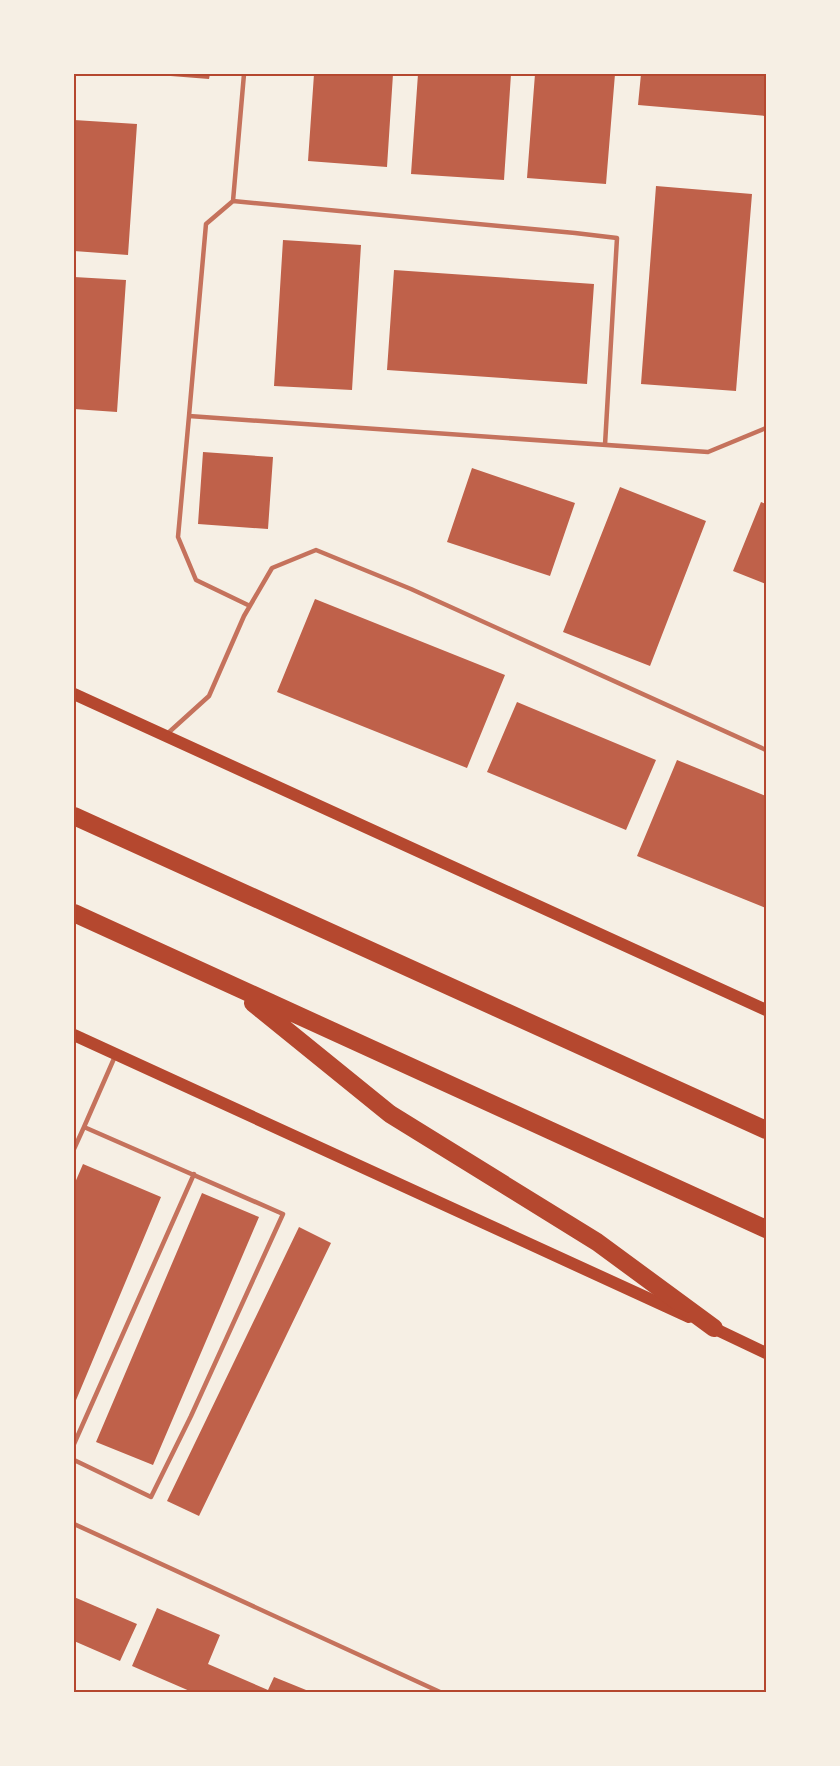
<svg xmlns="http://www.w3.org/2000/svg" width="840" height="1766" viewBox="0 0 840 1766" font-family="'Fira Sans Condensed',sans-serif">
<rect width="100%" height="100%" fill="#f6efe4"/>
<!-- building -->
<path fill="#bf614a" d="M158 74H210L209 79 158 75Z
M314 74H393L387 167 308 161Z
M418 74H511L504 180 411 174Z
M535 74H615L606 184 527 178Z
M641 74H766V116L638 105Z
M74 120 137 124 128 255 74 251Z
M656 186 752 194 736 391 641 384Z
M283 240 361 245 352 390 274 386Z
M394 270 594 284 587 384 387 370Z
M74 277 126 280 117 412 74 409Z
M203 452 273 457 268 529 198 524Z
M472 468 575 503 550 576 447 542Z
M620 487 706 521 650 666 563 632Z
M761 502 766 504V584L733 571Z
M315 599 505 675 467 768 277 692Z
M517 702 656 760 626 830 487 772Z
M677 760 766 796V908L637 856Z
M83 1164 161 1197 74 1405V1185Z
M202 1193 259 1217 153 1465 96 1442Z
M299 1227 331 1243 199 1516 167 1501Z
M74 1597 137 1624 120 1661 74 1641Z
M157 1608 220 1635 208 1664 268 1690 274 1677 311 1692H192L132 1666Z"/>
<g fill="none" stroke-linecap="round" stroke-linejoin="round">
<!-- service -->
<path stroke="#c5725c" stroke-width="4.5" d="M233 201 244 74
M189 416 178 537 196 580 250 606
M605 445 617 238 575 233 233 201 206 224 189 416 708 452 766 428
M167 734 209 696 244 616 272 568 316 550 411 589 766 750
M74 1149 84 1127
M74 1444 194 1174
M74 1460 151 1497 191 1416 283 1214 84 1127 116 1054
M74 1524 440 1692"/>
<!-- secondary -->
<path stroke="#b5482f" stroke-width="12" d="M74 694 766 1010
M74 1035 689 1317
M707 1325 766 1353"/>
<!-- motorway -->
<path stroke="#b5482f" stroke-width="18" d="M74 816 766 1130
M74 913 766 1229
M253 1003 390 1114 597 1242 714 1328"/>
</g>
<!-- border -->
<rect width="840" height="1766" fill="none" stroke="#f6efe4" stroke-width="150"/>
<rect x="75" y="75" width="690" height="1616" fill="none" stroke="#b5482f" stroke-width="2"/>
</svg>
